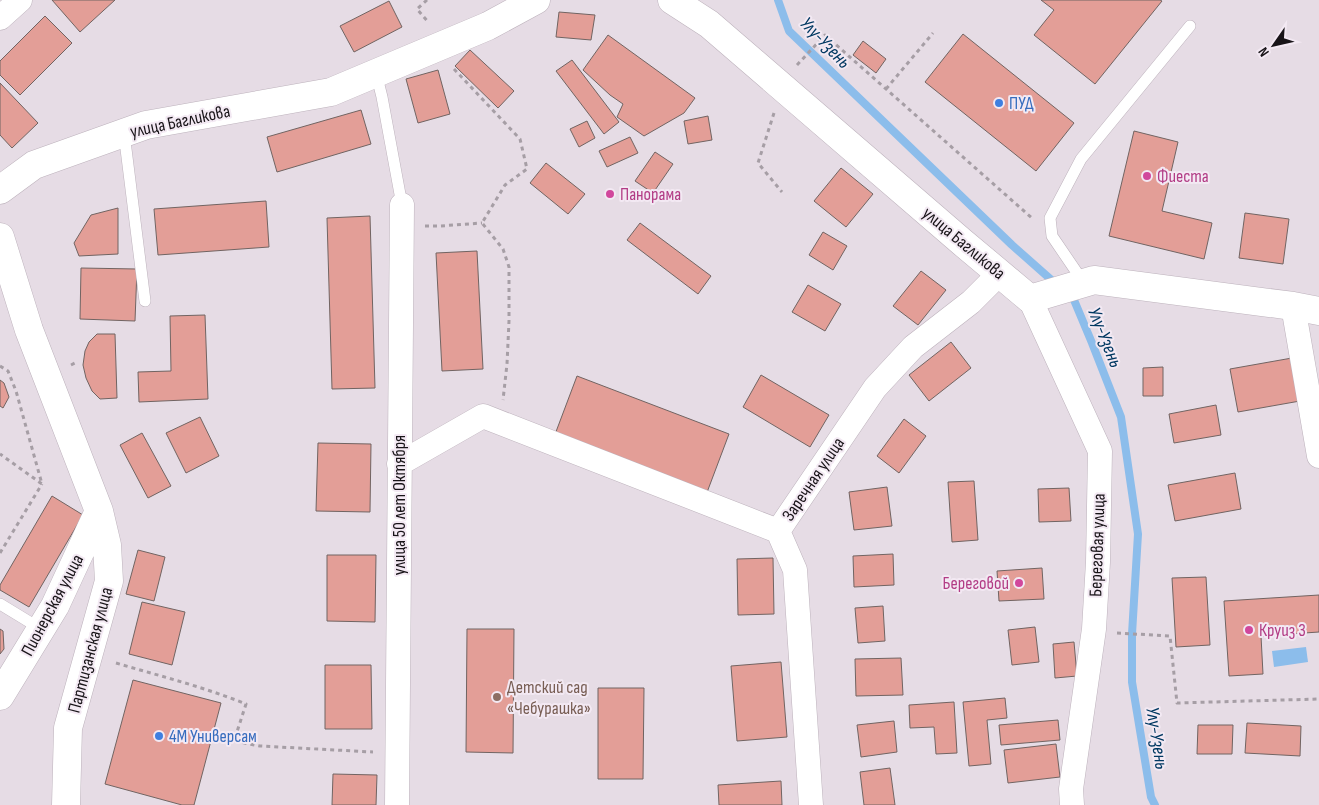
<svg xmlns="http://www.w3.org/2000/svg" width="1319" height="805" viewBox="0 0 1319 805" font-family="'Sofia Sans Condensed',sans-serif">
<rect width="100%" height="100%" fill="#e6dce5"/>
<!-- water -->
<path fill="#8cbdeb" d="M1306 647 1308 662 1274 667 1272 651Z"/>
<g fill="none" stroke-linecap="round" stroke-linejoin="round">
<!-- stream -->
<path stroke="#8cbdeb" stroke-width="8" d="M778 0 789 31 1012 245 1056 284
M1066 293 1074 300 1092 343 1121 417 1138 534 1132 634V682L1151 797 1155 805"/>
</g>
<!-- building -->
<path fill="#e39e97" stroke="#716462" d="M52 0H115L80 32Z
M1041 0H1160L1162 1 1095 84 1034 35 1054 10Z
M389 1 402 27 354 52 340 26Z
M559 12 595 15 591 40 556 37Z
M45 16 72 43 20 95 0 75V61Z
M963 34 1074 123 1036 171 925 82Z
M608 35 695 98 684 113 644 136 617 117 623 104 610 95 583 70Z
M863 41 886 59 876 73 853 55Z
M470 50 514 91 498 108 455 66Z
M572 60 619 122 604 134 556 71Z
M438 70 450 114 418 123 406 79Z
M0 83 38 123 12 148 0 135Z
M361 110 371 144 277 172 267 137Z
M708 116 712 140 688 144 684 121Z
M587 121 595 138 579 147 570 129Z
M1134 131 1178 142 1162 211 1212 223 1204 259 1109 236Z
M630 137 638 153 607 167 599 151Z
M655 152 673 164 653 193 635 181Z
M546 163 585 194 568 214 530 183Z
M841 168 873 194 846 227 814 201Z
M266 201 269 247 158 255 154 209Z
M118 208V254L79 256 74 243 91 215Z
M1245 213 1289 219 1283 264 1239 258Z
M370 216 375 388 332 389 327 218Z
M640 223 711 276 698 294 627 240Z
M823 232 847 246 833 270 809 255Z
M477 251 483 369 442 371 436 253Z
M81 268 137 269 135 321 80 319Z
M921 271 946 290 918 325 893 306Z
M808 285 841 304 825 331 792 312Z
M205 315 208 399 139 402 138 372 171 371 170 316Z
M97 334H115L117 398 100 399 92 391 86 378 83 365 85 351 89 342Z
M951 342 971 368 929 401 909 375Z
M1292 358 1300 401 1238 412 1230 369Z
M1163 367V396H1143V368Z
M761 375 829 415 810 447 743 407Z
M577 376 729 434 706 495 554 437Z
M0 380 4 383 9 397 3 408 0 406Z
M1216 405 1221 435 1174 443 1169 414Z
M200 417 219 456 186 473 166 433Z
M904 419 926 436 899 473 877 456Z
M142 433 171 486 148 498 120 445Z
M318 443 371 444 370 512 316 511Z
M1235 473 1241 509 1175 521 1168 485Z
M974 481 978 540 952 542 948 482Z
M887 487 892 526 854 530 849 492Z
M1069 488 1071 521 1039 522 1038 489Z
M52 496 83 515 29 607 0 590V585Z
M138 550 165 557 154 601 126 594Z
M893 554 894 585 854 587 853 556Z
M327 555H376L375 622 327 621Z
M773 558 774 614 738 615 737 559Z
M1042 568 1044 599 999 601 997 571Z
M1206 577 1210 645 1176 647 1172 578Z
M1319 595V632L1261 636 1263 674 1229 676 1224 601Z
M142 602 185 612 172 665 129 654Z
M883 606 885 641 858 643 855 608Z
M1035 627 1039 662 1012 665 1008 630Z
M0 629 3 631 4 649 0 654Z
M467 629H514L513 753 466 752Z
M1074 642 1077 676 1055 678 1053 644Z
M901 658 903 695 856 696 855 659Z
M781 662 787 737 737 741 731 666Z
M325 665H371L372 729H325Z
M133 680 221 703 194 805H182L105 784Z
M598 688H644L643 779H598Z
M1005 698 1007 718 987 720 991 764 969 766 963 702Z
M954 702 957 753 936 754 934 727 910 728 909 705Z
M1058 720 1060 740 1001 745 999 725Z
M894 721 897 752 861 757 857 725Z
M1247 723 1301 726 1300 756 1245 753Z
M1198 725H1233L1232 754H1197Z
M1056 744 1060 777 1008 783 1004 750Z
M890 768 895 805H864L860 772Z
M333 774 377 775 376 805H332Z
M781 781 782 805H719L718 785Z"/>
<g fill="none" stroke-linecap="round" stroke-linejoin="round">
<defs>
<path id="lane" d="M376 73 382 97 402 205
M124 133 145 301
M1084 283 1052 236 1050 218 1081 159 1190 26
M0 604 41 629"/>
<path id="street" d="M0 18 20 0
M1030 299 1100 451 1098 562 1094 629 1071 789 1072 805
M1293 306 1319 456
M399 464 483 416 778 531
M778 531 875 388 913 347 971 302 1000 273
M778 531 795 570 811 805
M397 805 402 205"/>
<path id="secondary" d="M672 0 709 24 962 242 1030 299 1094 280 1293 306 1319 311
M0 190 34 165 146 125 331 92 488 26 536 0
M0 237 29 330 99 511 107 545 109 581 68 728 66 805
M0 696 55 606 99 511"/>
</defs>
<!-- lane casing -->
<use href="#lane" stroke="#bdb2bc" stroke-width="12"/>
<!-- street casing -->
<use href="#street" stroke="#bdb2bc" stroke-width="25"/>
<!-- secondary casing -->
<use href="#secondary" stroke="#bdb2bc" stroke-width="29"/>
<!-- path -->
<path stroke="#a69ea5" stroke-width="3" stroke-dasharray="4 4" stroke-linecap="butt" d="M427 0 417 9 429 23
M797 65 825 35 1033 219
M454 69 520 139 527 169 505 185 482 223 503 249 509 267V321L507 364 503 400
M886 89 933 33
M774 113 758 163 782 192
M425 226H440L482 223
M71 365 77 362
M0 366 8 371 16 391 42 484 0 454
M0 553 42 484
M1117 633 1170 636 1177 703 1319 699
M116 663C160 676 204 687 246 704L234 741 260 746 373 752"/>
<!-- lane -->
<use href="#lane" stroke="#fff" stroke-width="11"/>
<!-- street -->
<use href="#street" stroke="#fff" stroke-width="24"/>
<!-- secondary -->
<use href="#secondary" stroke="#fff" stroke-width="28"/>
</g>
<!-- markers -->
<g fill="#3f7fe0" stroke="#f3e9f3" stroke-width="2">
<circle cx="999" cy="103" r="5"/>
<circle cx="159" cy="736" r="5"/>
</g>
<g fill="#d1479c" stroke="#f3e9f3" stroke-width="2">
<circle cx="1147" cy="176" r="5"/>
<circle cx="610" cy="194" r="5"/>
<circle cx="1019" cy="583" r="5"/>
<circle cx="1249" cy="630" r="5"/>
</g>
<circle fill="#8d6e63" stroke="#f3e9f3" stroke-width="2" cx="497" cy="697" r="5"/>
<g text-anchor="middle" stroke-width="4" stroke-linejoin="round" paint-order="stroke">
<!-- shop labels -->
<g font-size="18" fill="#366cbe" stroke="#f3e9f3" text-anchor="start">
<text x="1009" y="109">ПУД</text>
<text x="169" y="742">4М Универсам</text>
</g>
<!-- street labels -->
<g font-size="18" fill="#181418" stroke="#f3e9f3">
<text transform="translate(180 121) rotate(-12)" y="6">улица Багликова</text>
<text transform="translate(964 243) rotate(40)" y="6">улица Багликова</text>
<text transform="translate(813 479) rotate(-56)" y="6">Заречная улица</text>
<text transform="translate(399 505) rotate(-90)" y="6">улица 50 лет Октября</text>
<text transform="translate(1097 545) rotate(-88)" y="6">Береговая улица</text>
<text transform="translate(52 605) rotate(-62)" y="6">Пионерская улица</text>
<text transform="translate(90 650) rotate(-75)" y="6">Партизанская улица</text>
</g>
<!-- hotel labels -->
<g font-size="18" fill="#b23c85" stroke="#f3e9f3" text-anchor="start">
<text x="1157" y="182">Фиеста</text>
<text x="620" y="200">Панорама</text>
<text x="1009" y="589" text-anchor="end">Береговой</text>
<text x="1259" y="636">Круиз 3</text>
</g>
<!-- education labels -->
<g font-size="18" fill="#785e54" stroke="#f3e9f3" text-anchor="start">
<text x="507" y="693">Детский сад<tspan x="507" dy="21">«Чебурашка»</tspan></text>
</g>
<!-- water labels -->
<g font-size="19" font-style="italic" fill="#003861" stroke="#f3e9f3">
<text transform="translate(826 42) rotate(46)" y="7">Улу-Узень</text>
<text transform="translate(1106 337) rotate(68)" y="7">Улу-Узень</text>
<text transform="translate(1158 738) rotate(81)" y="7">Улу-Узень</text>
</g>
</g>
<!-- north arrow -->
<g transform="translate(1274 45) rotate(236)" stroke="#f3e9f3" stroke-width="4" paint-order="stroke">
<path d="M0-4L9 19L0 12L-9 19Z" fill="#181418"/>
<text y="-8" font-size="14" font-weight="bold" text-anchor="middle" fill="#181418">N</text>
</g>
</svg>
